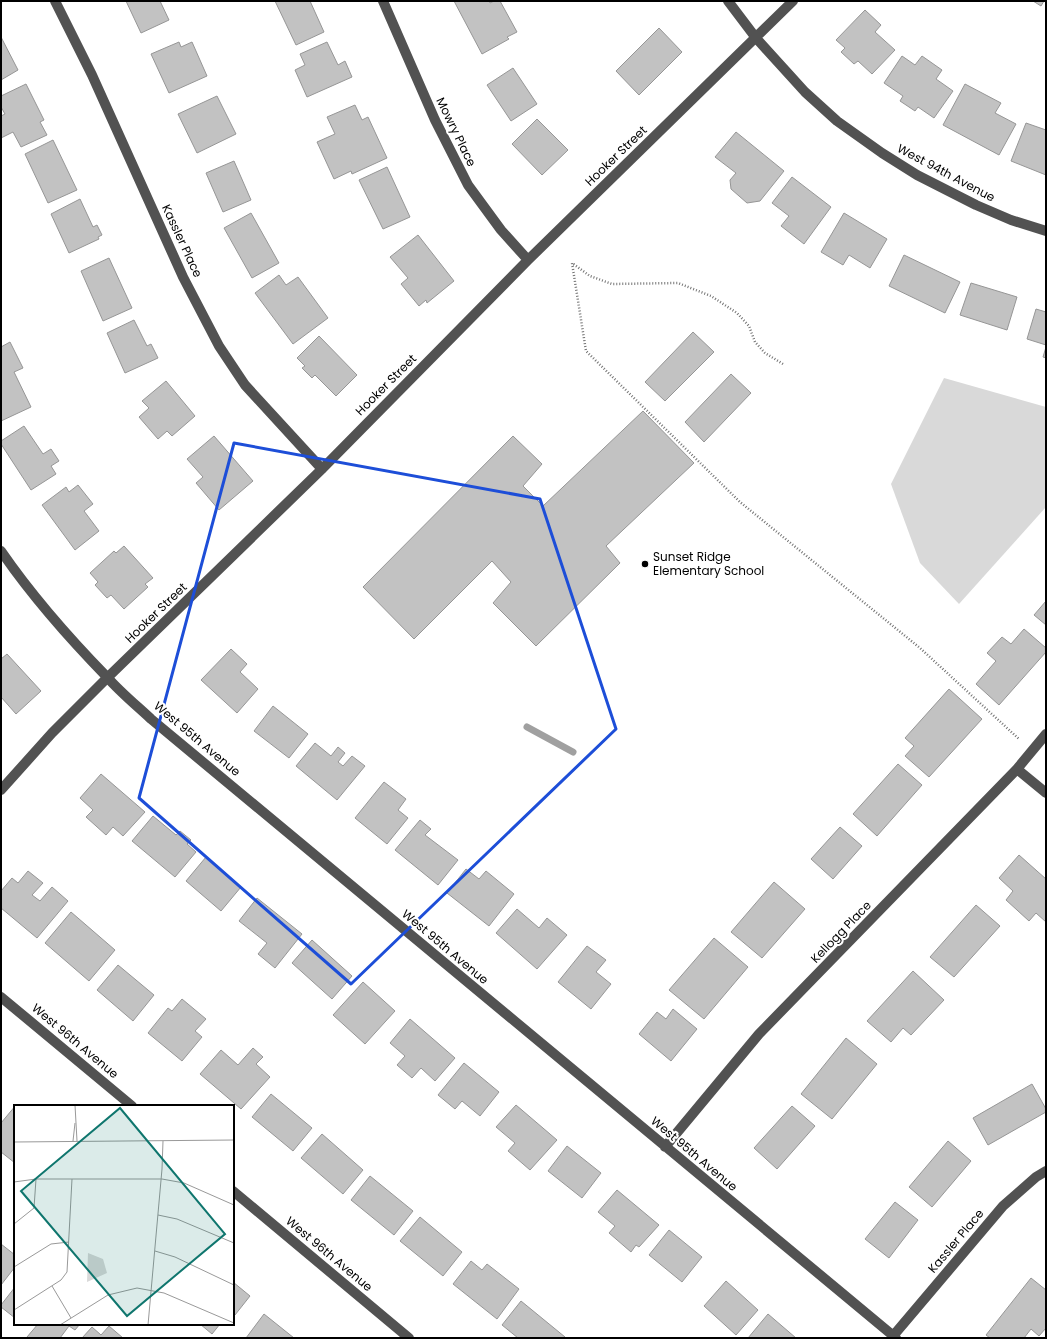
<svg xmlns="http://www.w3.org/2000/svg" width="1047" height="1339" viewBox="0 0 1047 1339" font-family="Poppins,sans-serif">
<rect width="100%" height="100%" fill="#fff"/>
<!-- green -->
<path fill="#d9d9d9" d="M944 378 1046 407V507L959 604 920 563 891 484Z"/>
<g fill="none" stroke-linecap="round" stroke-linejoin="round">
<!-- stream -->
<path stroke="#a0a0a0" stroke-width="7" d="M527 727 573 752"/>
</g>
<!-- building -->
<path fill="#c2c2c2" stroke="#969696" d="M126 1H160L169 20 141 33Z
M275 1H310L324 32 296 45Z
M454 1H489L490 3 494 1H500L517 32 507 37 509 39 482 54Z
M1033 1H1044L1041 6Z
M865 10 881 25 875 32 895 50 872 74 858 61 854 64 841 52 845 48 836 40Z
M659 28 682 52 639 95 616 71Z
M1 37 18 70 1 80Z
M179 42 181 47 192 42 207 76 169 93 151 54Z
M327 42 338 65 345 61 352 77 307 97 295 70 305 65 300 54Z
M902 56 915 65 922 56 942 70 936 79 953 91 934 118 918 107 915 111 900 101 903 96 884 83Z
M513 68 537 104 511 121 487 85Z
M26 84 44 120 40 122 47 135 21 147 13 132 1 138V116L5 114 1 107V96Z
M965 84 1001 103 995 113 1016 124 999 155 943 125Z
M217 96 236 134 197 153 178 114Z
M355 105 362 120 368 117 387 158 352 174 351 171 334 179 317 142 335 134 327 117Z
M537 119 568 150 542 175 512 144Z
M1026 123 1046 130V175L1011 161Z
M736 132 784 171 760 201 747 203 731 189 730 180 736 173 715 157Z
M53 140 77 190 48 203 25 154Z
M234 161 251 200 223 212 206 173Z
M387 167 410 217 383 229 359 180Z
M792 177 831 207 804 244 781 226 789 216 772 203Z
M80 199 93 227 97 225 102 235 98 237 99 239 69 253 51 214Z
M251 213 279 263 252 278 224 228Z
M844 213 887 239 870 268 849 255 843 265 821 252Z
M418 235 454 281 427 303 426 300 419 306 401 284 408 278 390 257Z
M904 255 960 282 945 313 889 286Z
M109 258 132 308 103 321 81 271Z
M279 275 286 285 298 277 328 318 293 344 255 293Z
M971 283 1017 297 1007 330 960 315Z
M1036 309 1046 312V345L1027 339Z
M134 320 147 346 151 344 158 358 125 373 107 333Z
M693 332 714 352 665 401 645 382Z
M319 336 357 375 336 396 315 375 312 378 302 368 305 366 297 358Z
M10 342 23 368 14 372 31 407 1 421V347Z
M1046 347V358L1043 357Z
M731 374 751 393 704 442 685 422Z
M166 381 195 416 172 436 167 431 158 439 139 417 149 408 142 401Z
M643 411 694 463 606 546 620 563 536 646 493 603 511 582 492 561 414 639 363 587 513 436 542 464 523 486 543 506Z
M24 426 43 454 51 449 59 461 51 466 56 474 31 490 1 444V441Z
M214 436 253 481 219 510 196 483 203 477 187 459Z
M78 485 93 504 84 511 99 531 75 550 42 505 66 487 69 492Z
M124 546 153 578 145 584 148 587 124 609 111 595 107 598 95 585 98 582 90 573 114 551 116 553Z
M1046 601V625L1034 615Z
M1024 629 1046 648V652L999 705 976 684 996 661 987 653 1002 637 1011 644Z
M231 649 247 664 240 672 258 689 237 713 201 680Z
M7 654 41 691 16 714 1 697V659Z
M949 689 982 719 929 777 905 756 914 746 905 738Z
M273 706 308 734 289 758 254 731Z
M315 743 331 756 338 747 345 753 338 762 343 766 352 756 365 766 337 800 296 766Z
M898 764 922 785 877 836 853 814Z
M101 774 145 812 123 836 113 827 106 835 86 817 93 810 80 798Z
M384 782 406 799 398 810 408 818 387 844 355 818Z
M153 816 176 835 180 831 191 840 187 844 196 852 175 877 132 841Z
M420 820 431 829 425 835 458 860 438 885 395 850Z
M840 827 862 846 833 879 811 859Z
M1019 855 1046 879V922L1036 913 1029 921 1006 900 1013 891 999 878Z
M206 857 241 887 221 911 186 881Z
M466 869 479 879 486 871 514 894 489 926 447 893Z
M28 871 43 883 32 895 40 901 52 887 68 901 37 938 1 908V891L12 878 18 883Z
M774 882 805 909 762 958 731 932Z
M257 898 302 934 275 968 258 954 267 943 239 921Z
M976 905 1000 926 954 977 930 957Z
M517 909 539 928 547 918 567 935 537 969 496 933Z
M71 912 115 950 89 981 45 943Z
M714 938 748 967 704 1019 669 990Z
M312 940 352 976 332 999 292 963Z
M587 946 606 960 596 972 611 984 591 1009 558 982Z
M118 965 154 995 133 1021 97 990Z
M913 971 944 1000 911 1035 903 1028 891 1042 867 1021Z
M363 982 395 1011 365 1044 333 1015Z
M182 999 206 1019 195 1031 202 1037 182 1061 148 1033 168 1008 172 1011Z
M673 1009 697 1029 671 1061 639 1034 657 1012 666 1019Z
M410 1019 455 1058 435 1081 421 1068 412 1078 397 1065 405 1056 390 1043Z
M846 1038 877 1064 832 1119 801 1094Z
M253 1048 263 1057 256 1064 270 1077 241 1109 200 1074 221 1050 238 1065Z
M464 1063 499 1092 480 1116 462 1101 455 1109 438 1095Z
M1032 1084 1046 1109V1112L988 1145 973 1118Z
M271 1094 312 1128 293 1151 252 1117Z
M16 1105 17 1106H15V1163L1 1152V1123Z
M516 1105 557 1140 530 1170 508 1151 515 1143 496 1127Z
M792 1106 815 1126 777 1169 754 1148Z
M322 1134 363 1170 343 1194 301 1158Z
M948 1141 971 1161 932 1207 909 1187Z
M567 1146 601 1173 582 1198 548 1171Z
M370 1176 413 1211 394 1235 351 1200Z
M617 1190 659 1225 639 1247 636 1245 631 1252 609 1233 615 1226 598 1212Z
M895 1202 918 1220 889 1258 865 1239Z
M420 1217 462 1252 443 1276 400 1241Z
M669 1230 702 1257 682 1282 649 1255Z
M1 1244 15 1255V1267L1 1285Z
M471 1261 482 1270 487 1264 519 1289 497 1319 453 1284Z
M1031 1278 1046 1290V1328L1039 1336 1031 1329 1024 1338H990L986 1335Z
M726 1281 758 1310 736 1335 704 1306Z
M233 1282 250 1296 235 1315 233 1314Z
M15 1287V1318L1 1307V1305Z
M521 1301 565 1337 563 1338H518L502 1325Z
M264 1314 294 1338H246Z
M768 1314 796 1338H748Z
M38 1324H80L75 1330 69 1326 60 1338H28L27 1337Z
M200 1324H220L212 1334Z
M109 1326 123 1338H82L92 1327 101 1335Z"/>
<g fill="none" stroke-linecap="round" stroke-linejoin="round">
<!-- path -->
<path stroke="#747474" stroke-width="2.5" stroke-dasharray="1 2" stroke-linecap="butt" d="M783 364 765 353 755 342 749 326 737 313 711 296 678 283 612 284 590 276 572 263 586 351 740 502 920 648 1019 739"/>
<!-- minor -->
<path stroke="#525252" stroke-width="10" d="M55 1 92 75 183 277 219 346 245 385 322 469
M383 1 435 120 468 185 501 230 528 260
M728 1 756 38 805 92 837 121 882 153 917 175 976 205 1011 220 1046 231
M1 551C32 596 69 638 107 677 120 692 136 705 151 719L896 1338
M1017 769 1046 793
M1 790 52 733 107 678 322 469 528 260 793 1
M1 997 132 1106
M665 1147 759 1034 1017 769 1046 734
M233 1191 409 1338
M893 1336 1003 1206 1036 1177 1046 1171"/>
</g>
<!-- marked area -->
<path fill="none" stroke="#1d4ed8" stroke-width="3" stroke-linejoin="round" d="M234 443 540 499 616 729 351 984 139 798Z"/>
<!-- markers -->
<circle fill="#000" stroke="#fff" stroke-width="1.5" cx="645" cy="564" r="4"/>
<g text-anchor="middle" stroke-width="4" stroke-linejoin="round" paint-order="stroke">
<!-- street labels -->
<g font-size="12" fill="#000" stroke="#fff">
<text transform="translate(456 132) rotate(64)" y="4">Mowry Place</text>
<text transform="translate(616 156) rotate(-44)" y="4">Hooker Street</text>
<text transform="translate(946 173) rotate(28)" y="4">West 94th Avenue</text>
<text transform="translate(182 241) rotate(65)" y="4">Kassler Place</text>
<text transform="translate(386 385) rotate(-45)" y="4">Hooker Street</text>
<text transform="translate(156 613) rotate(-44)" y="4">Hooker Street</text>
<text transform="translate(197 739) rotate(40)" y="4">West 95th Avenue</text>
<text transform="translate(841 932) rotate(-46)" y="4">Kellogg Place</text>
<text transform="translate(445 947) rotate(40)" y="4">West 95th Avenue</text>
<text transform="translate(75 1041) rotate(40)" y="4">West 96th Avenue</text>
<text transform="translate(694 1154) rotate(40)" y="4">West 95th Avenue</text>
<text transform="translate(956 1241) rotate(-50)" y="4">Kassler Place</text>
<text transform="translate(329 1254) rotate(40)" y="4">West 96th Avenue</text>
</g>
<!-- poi labels -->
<g font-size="12" fill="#000" stroke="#fff" text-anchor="start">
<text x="653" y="561">Sunset Ridge<tspan x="653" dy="14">Elementary School</tspan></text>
</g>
</g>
<!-- overview -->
<g transform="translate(14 1105)">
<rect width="220" height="220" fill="#fff"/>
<path d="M74 148 89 154 93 168 73 177Z" fill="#d9d9d9"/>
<path fill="none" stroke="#999" stroke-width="1" d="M61 0 63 36M220 13V59M59 36 61 18M0 37 220 35M0 77 22 74H148L170 78 220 100M144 110 163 114 220 138M0 119 20 103 22 74M141 146 161 152 220 180M0 162 37 139 55 137M38 181 57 213M0 205 47 175 53 167 58 74M46 220 94 190 123 183 150 188 220 218M134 220 148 64 149 36"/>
<path fill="#0f766e" fill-opacity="0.15" stroke="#0f766e" stroke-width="2" d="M106 3 211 129 113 211 7 86Z"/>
<rect width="220" height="220" fill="none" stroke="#000" stroke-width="2"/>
</g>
<!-- border -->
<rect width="1047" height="1339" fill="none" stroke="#000000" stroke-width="4"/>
</svg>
